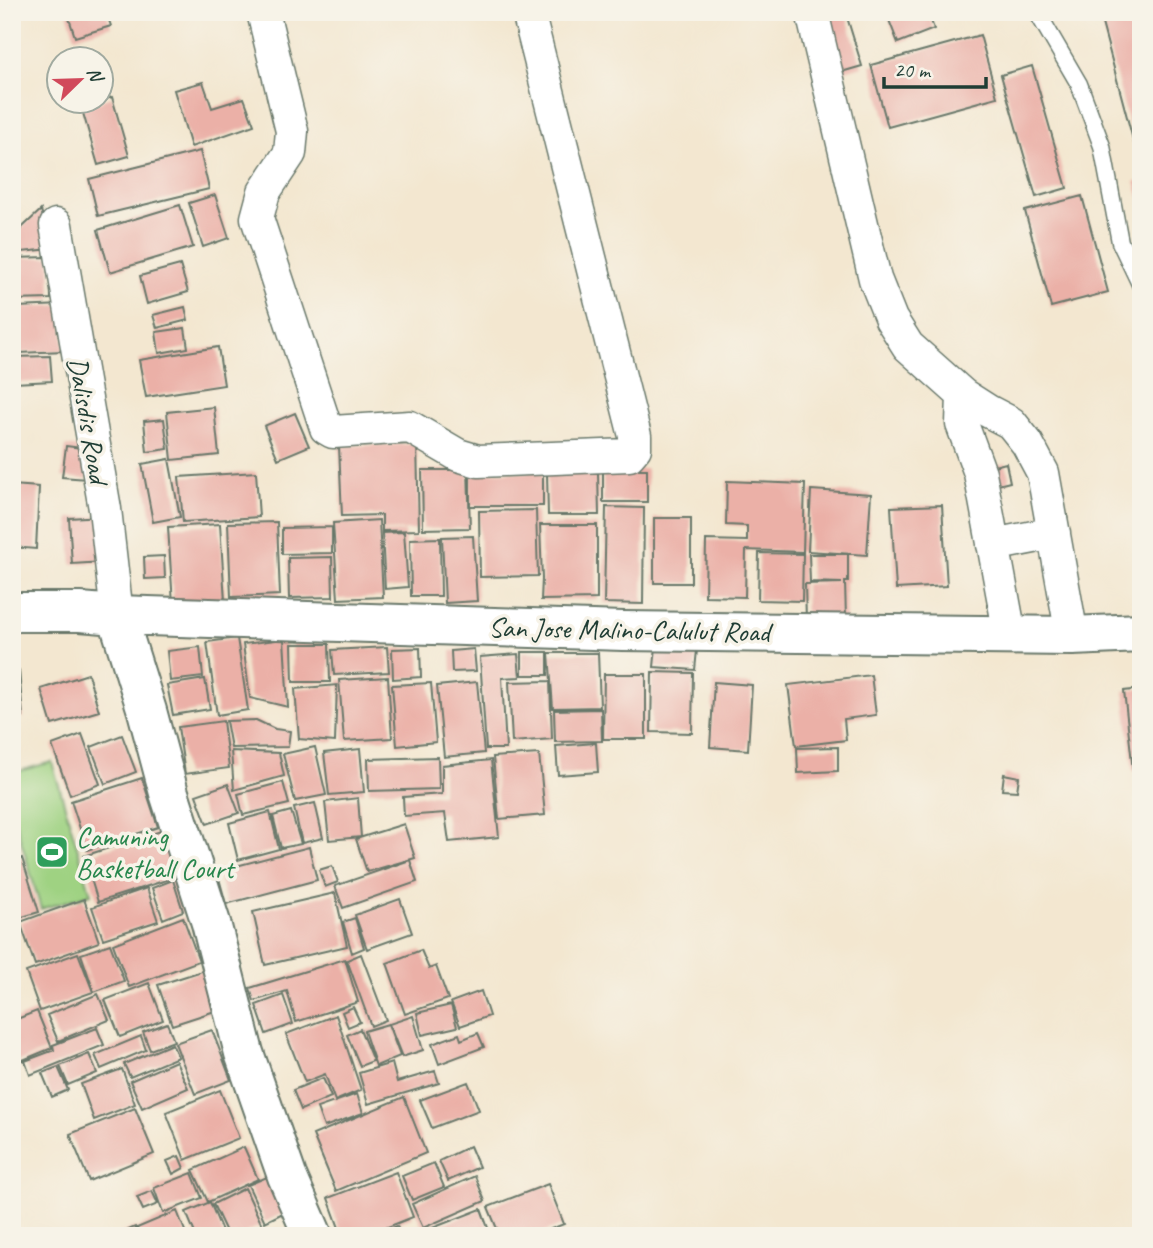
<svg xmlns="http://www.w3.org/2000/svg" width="1153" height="1248" viewBox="0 0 1153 1248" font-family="Caveat,sans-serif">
<rect width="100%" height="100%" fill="#f7f3e8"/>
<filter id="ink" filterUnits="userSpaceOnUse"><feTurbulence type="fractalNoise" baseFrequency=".0143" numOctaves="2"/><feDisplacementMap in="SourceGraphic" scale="14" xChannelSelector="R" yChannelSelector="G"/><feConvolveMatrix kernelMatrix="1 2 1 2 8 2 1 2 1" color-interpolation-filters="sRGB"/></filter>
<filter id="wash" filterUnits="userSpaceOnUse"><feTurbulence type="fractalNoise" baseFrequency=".00686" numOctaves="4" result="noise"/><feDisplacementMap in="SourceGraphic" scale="28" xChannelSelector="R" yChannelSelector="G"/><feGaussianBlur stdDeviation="1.57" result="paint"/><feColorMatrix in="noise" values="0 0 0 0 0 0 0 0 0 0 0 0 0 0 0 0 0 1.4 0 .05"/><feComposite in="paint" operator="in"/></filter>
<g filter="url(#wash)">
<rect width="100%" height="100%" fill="#f3e7d0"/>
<!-- grass -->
<path fill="#9fd282" stroke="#5f885b" stroke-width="2" d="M52 762 91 894 41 909 12 810V773Z"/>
<g id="blocks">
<!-- building -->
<path fill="#ebb0a7" d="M67 12H106L111 26 75 37Z
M909 12H928L934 29 898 43 889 20Z
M1099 12H1141V166H1140Z
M846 14 862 66 838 73 822 22Z
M980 35 997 97 888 127 871 65Z
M1032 66 1067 188 1036 197 1001 75Z
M203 82 212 108 244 98 254 125 191 147 174 90Z
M112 97 129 156 98 165 81 106 95 102H102V100Z
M200 151 209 189 98 216 89 179Z
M1141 180V198H1140L1135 182Z
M215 195 229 238 203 247 189 203Z
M1082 196 1108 292 1051 307 1025 211Z
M180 205 193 247 110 272 98 230Z
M41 210 51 249 12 253V237Z
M50 257 51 299 12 300V258Z
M180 265 188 292 147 304 140 276Z
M62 305 64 351 19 353 17 307Z
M185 307 188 320 157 328 153 315Z
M185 328 188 348 159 353 156 332Z
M218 347 224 385 146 397 139 360Z
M50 356 52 381 14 383 13 357Z
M214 407 219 455 172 460 167 412Z
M295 413 309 446 278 459 264 426Z
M164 419 168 449 147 452 144 421Z
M417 444 419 530 382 531V515L342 516 339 446Z
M66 446 90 449 87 479 62 477Z
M169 459 180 517 153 522 142 464Z
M1006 463 1010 482 990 487 986 468Z
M603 469H647V502H603Z
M422 470H468L470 528 423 529Z
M256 472 259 517 183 522 179 477Z
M470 472H543V506H470Z
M547 473H598L599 515H548Z
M727 481 805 484 803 552 746 550 745 597 705 596 706 540 747 541V526L726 525Z
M12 485 39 487 36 549 12 547Z
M811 490 871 494 867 555 808 551Z
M942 505 947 586 896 589 891 507Z
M606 507 644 508 643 604 604 603Z
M536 510 538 576 480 577 479 511Z
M102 516 104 562 72 564 69 518Z
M654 518H691V583H654Z
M379 520 383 597 338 599 333 523Z
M277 522 280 595 231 597 228 523Z
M220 524 225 601 173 604 168 527Z
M540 525H597V599L541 600 542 579Z
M332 527V553L282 554V528Z
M404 532 408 587 385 589 382 533Z
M473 536 477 601 445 603 442 537Z
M440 538 441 596H411L410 539Z
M759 553 803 554 802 601 758 600Z
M809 554H848V582H845L846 619 806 620 805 584 842 583 810 582Z
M164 556 165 578 145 579 144 557Z
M332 557 333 597 289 598 288 558Z
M237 638 248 710 217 715 207 642Z
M284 639 288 707 250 698 243 644Z
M292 644H329L330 682H293Z
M200 647 203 677 170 681 167 651Z
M387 647 389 672 334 675 332 650Z
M656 647 697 650 695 670 654 667Z
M420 648 421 677 393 679 392 649Z
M474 649 476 671 452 672 451 651Z
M522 652H548V675H522Z
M549 653H598L600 707 553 708Z
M518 654 520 677 502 678 506 749H486L480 657Z
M12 670H19L23 717 12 718Z
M652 672 693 673 692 733 651 732Z
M88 674 99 711 52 725 41 689Z
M604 674H646V739H603Z
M871 675 876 715 844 719 846 740 796 746 788 685Z
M388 677 392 738 344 741 339 680Z
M205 679 210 709 173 715 167 685Z
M550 681 552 739 512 742 509 682Z
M477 682 484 753 444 757 437 686Z
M714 682 752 685 748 750 710 747Z
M431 683 436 742 397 746 392 685Z
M337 685 335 742 299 739 295 689Z
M1141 689V771H1133L1124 691Z
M601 709 602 741 555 742 554 710Z
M256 720 275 729 290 731 288 747 231 748 226 721Z
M223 721 229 768 185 774 178 727Z
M82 734 100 784 70 795 52 745Z
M122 735 136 772 105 784 91 747Z
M596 743 598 772 558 775 556 746Z
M315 747 326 795 295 801 283 754Z
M838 747V771L798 773 797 748Z
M360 749 364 792 329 795 324 753Z
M231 751 279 753 284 776 234 790Z
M539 754 545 815 499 819 493 757Z
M438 757 439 789 369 791 368 759Z
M491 760 499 837 449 842 445 813 404 816 403 797 442 794V765Z
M1004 774 1019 777 1017 791 1002 790Z
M142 778 158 827 87 850 71 801Z
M283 782 289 804 243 815 238 794Z
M228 784 239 813 207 824 196 795Z
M358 798 361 837 329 840 325 802Z
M315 803 323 838 302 843 294 808Z
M291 811 301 844 281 848 273 816Z
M270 812 279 849 238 860 229 823Z
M404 824 415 858 367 872 356 839Z
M164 830 179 876 98 902 84 856Z
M309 847 317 880 226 904 217 871Z
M22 858 39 912 12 920V861Z
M410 860 417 882 343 908 335 886Z
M332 866 338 882 325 887 319 870Z
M173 880 183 911 163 919 152 888Z
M147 888 158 921 103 939 92 907Z
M335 893 347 946 265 965 253 912Z
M84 899 99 942 35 965 20 922Z
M400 899 412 933 367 949 355 915Z
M183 917 199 961 129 987 113 944Z
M355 918 364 948 352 953 343 922Z
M110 944 124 981 94 992 81 954Z
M421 950 429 969 436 966 448 999 405 1014 387 963Z
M78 953 93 992 40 1011 26 972Z
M361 954 386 1020 371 1026 347 960Z
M345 959 358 1002 296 1022 287 991 254 1001 250 988Z
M205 970 218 1010 172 1025 158 985Z
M149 983 163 1020 120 1037 105 1000Z
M481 991 489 1016 460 1026 451 1002Z
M98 994 109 1020 58 1041 47 1015Z
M283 995 293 1024 266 1034 256 1005Z
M451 1005 457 1027 422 1035 417 1013Z
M353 1007 360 1022 348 1027 342 1012Z
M37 1011 52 1048 18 1062 12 1048V1021Z
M336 1015 361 1090 335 1101 325 1074 305 1082 286 1034Z
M413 1016 423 1050 402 1057 389 1024Z
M167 1023 174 1041 150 1050 143 1032Z
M388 1024 400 1056 376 1066 364 1031Z
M97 1028 104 1045 30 1075 25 1061 54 1050 53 1045Z
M360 1029 373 1061 360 1066 347 1035Z
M212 1030 231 1080 195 1094 175 1043Z
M478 1033 484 1047 439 1064 432 1044 459 1034 461 1040Z
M141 1036 146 1050 101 1069 95 1055Z
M172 1044 178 1057 130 1077 124 1064Z
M89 1054 97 1073 68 1085 60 1066Z
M176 1061 188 1088 142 1108 130 1081Z
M392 1063 397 1082 435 1071 439 1083 368 1104 359 1073Z
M58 1067 68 1090 52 1097 42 1073Z
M122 1069 135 1104 94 1120 81 1084Z
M323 1078 331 1097 301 1110 293 1090Z
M468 1082 479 1110 432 1128 420 1100Z
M220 1090 239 1138 185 1160 166 1112Z
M357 1094 363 1113 324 1127 317 1108Z
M404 1097 426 1153 336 1191 313 1135Z
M135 1108 154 1154 89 1181 70 1134Z
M470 1146 479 1167 448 1181 439 1161Z
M244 1147 258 1179 208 1202 193 1170Z
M179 1156 184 1168 173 1174 167 1161Z
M434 1163 444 1187 412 1200 402 1176Z
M396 1172 413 1217 365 1236H342L328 1198Z
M192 1173 202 1198 163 1213 154 1188Z
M475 1176 485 1201 423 1228 412 1204Z
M267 1177 283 1213 265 1222 248 1185Z
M548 1184 564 1224 533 1236H500L488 1207Z
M245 1188 262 1225 239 1236H228L213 1204Z
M152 1191 158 1204 143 1210 137 1197Z
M210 1202 224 1236H196L186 1212Z
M481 1209 491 1236H412Z
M177 1211 187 1236H141L137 1228Z
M397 1226 401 1236H373Z
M135 1227 139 1236H115Z
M293 1227 296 1236H276Z"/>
</g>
</g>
<g filter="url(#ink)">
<use href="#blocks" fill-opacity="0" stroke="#69786b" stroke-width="2"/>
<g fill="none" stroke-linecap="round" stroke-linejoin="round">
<defs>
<path id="lane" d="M1037 12 1079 84 1102 146 1120 242 1141 286"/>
<path id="street" d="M263 12 292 131 290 153 264 192 257 218 326 428 333 432 410 427 458 455 478 461 629 455 635 448V436L528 12
M812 12 875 279 891 319 908 346 963 395 988 411 1011 423 1027 443 1043 473 1072 636
M56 225 105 509 117 615
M963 395 962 424 980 473 1010 635
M993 545 1054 533"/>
<path id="secondary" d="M12 612H80L117 615 623 631 1072 636 1141 633
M117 615 147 711 169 793 211 923 244 1053 287 1176 313 1236"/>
</defs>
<!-- lane casing -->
<use href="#lane" stroke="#69786b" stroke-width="19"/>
<!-- street casing -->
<use href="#street" stroke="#69786b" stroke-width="35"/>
<!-- secondary casing -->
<use href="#secondary" stroke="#69786b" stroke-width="42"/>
<!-- lane -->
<use href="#lane" stroke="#fff" stroke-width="16"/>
<!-- street -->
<use href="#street" stroke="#fff" stroke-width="32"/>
<!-- secondary -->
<use href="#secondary" stroke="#fff" stroke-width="38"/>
</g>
</g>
<!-- icons -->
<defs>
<symbol id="stadium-square" viewBox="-11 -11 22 22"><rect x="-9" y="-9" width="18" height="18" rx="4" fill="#2e9e5b" stroke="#f7f3e8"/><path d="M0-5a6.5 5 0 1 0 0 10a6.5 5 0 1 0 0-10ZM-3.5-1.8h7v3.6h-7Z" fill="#fff"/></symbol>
</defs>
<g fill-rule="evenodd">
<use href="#stadium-square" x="33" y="833" width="38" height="38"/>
</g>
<g text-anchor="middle" stroke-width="7" stroke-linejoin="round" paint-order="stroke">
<!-- street labels -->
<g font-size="28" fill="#1f3d34" stroke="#f7f3e8">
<text transform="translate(89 420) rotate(80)" y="10">Dalisdis Road</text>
<text transform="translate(629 629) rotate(1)" y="10">San Jose Malino-Calulut Road</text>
</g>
<!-- leisure labels -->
<g font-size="28" fill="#27864d" stroke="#f7f3e8" text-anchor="start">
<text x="76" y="846">Camuning<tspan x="76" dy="32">Basketball Court</tspan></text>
</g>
</g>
<!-- margin -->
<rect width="1153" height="1248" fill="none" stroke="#f7f3e8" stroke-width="42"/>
<!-- north arrow -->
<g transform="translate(80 80) rotate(67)"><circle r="33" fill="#f7f3e8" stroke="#a1aaa0" stroke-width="2"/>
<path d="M0-5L12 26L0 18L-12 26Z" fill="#d1495b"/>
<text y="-10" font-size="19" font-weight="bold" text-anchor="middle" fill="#1f3d34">N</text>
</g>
<!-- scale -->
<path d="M884 77v10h102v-10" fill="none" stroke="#1f3d34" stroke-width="3.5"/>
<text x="894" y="77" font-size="21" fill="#1f3d34" stroke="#f7f3e8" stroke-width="5" paint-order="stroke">20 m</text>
</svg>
